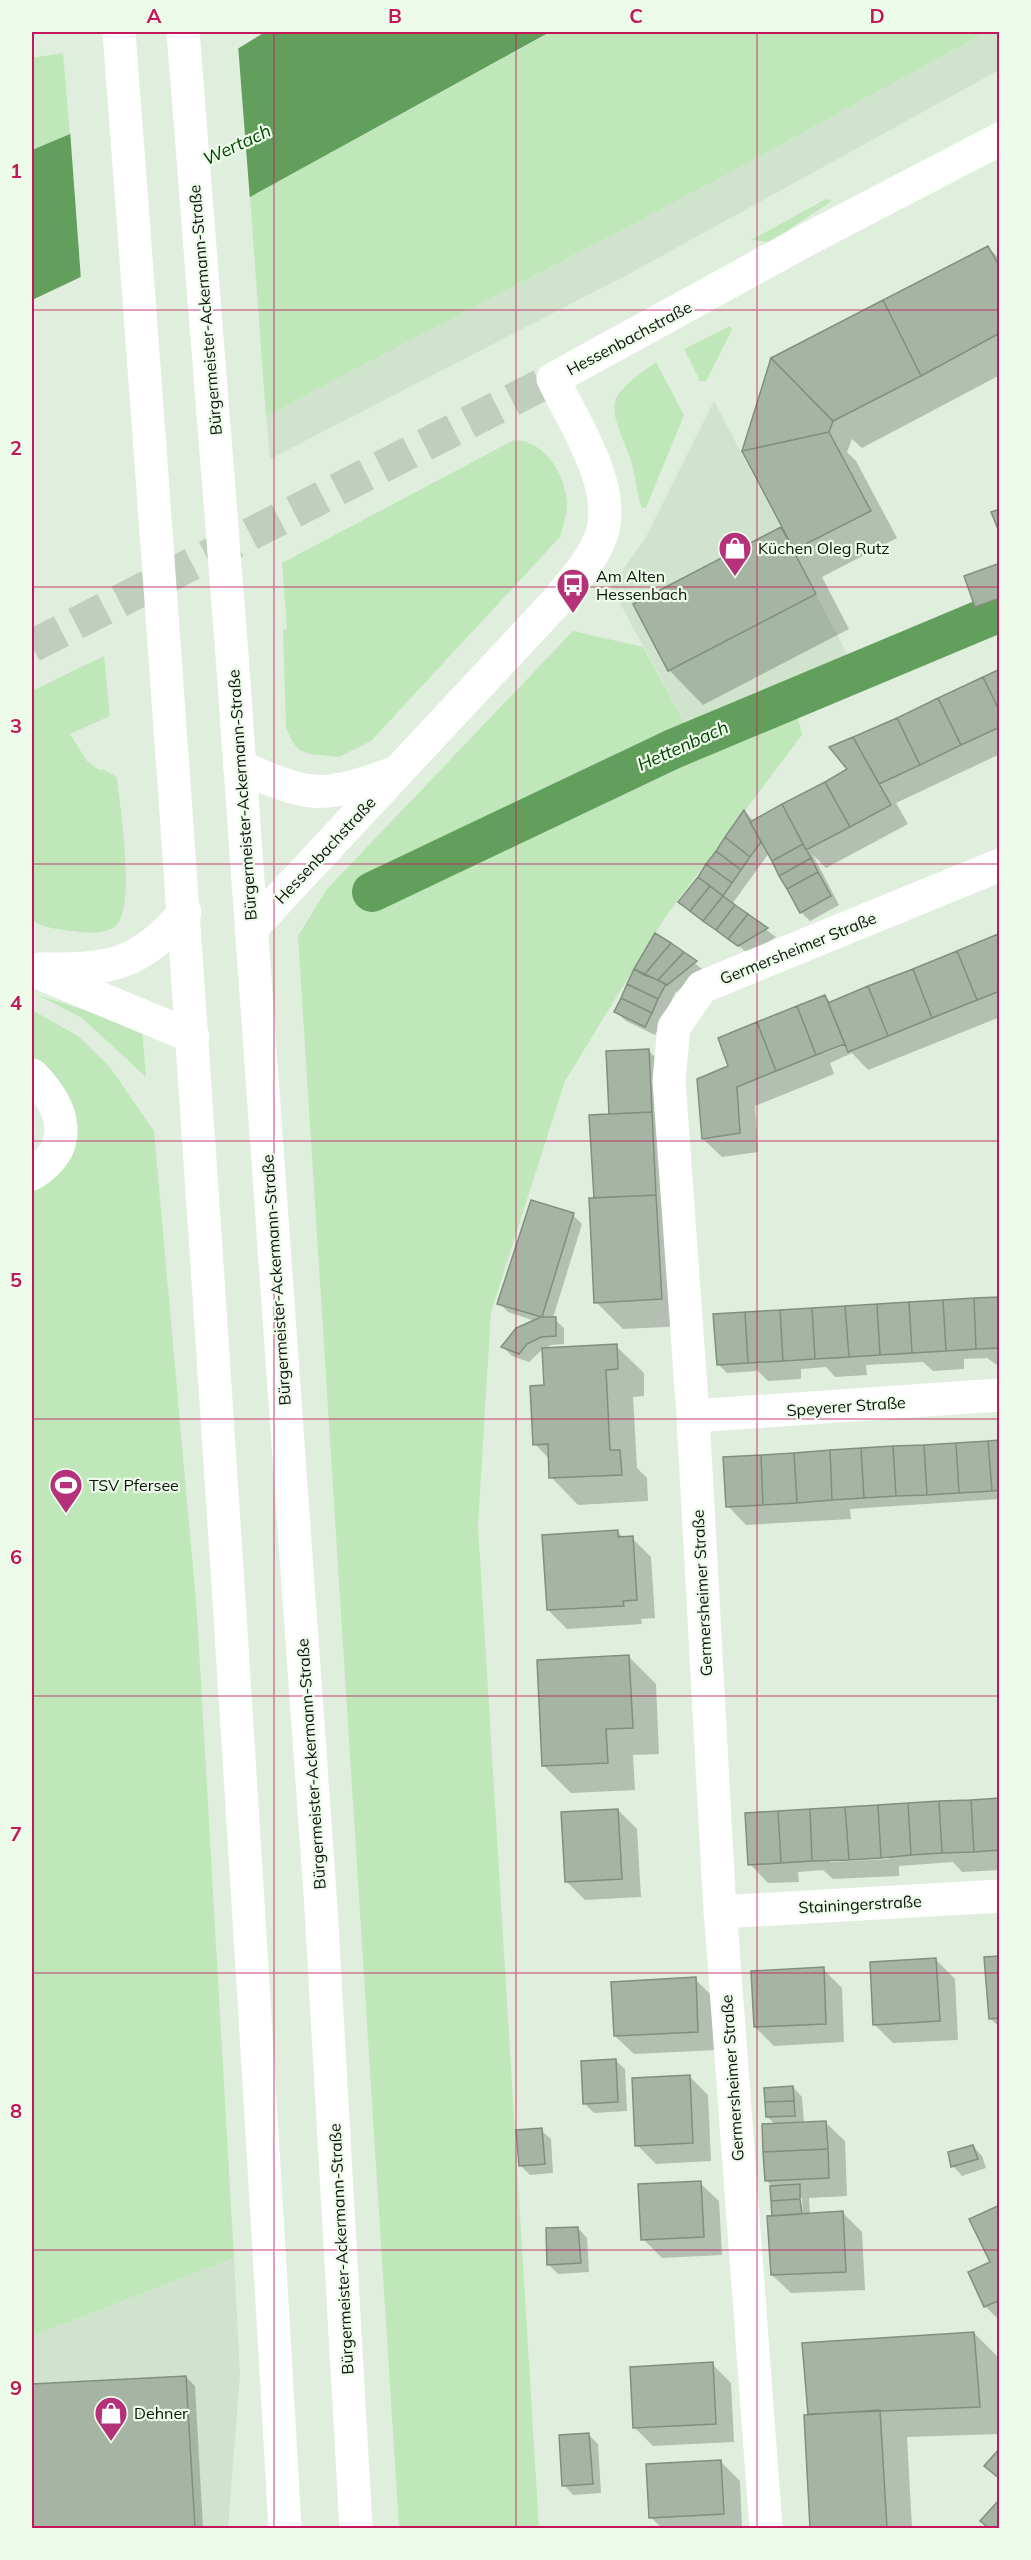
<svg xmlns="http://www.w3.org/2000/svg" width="1031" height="2560" viewBox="0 0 1031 2560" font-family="Mulish,sans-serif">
<rect width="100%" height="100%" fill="#e0efdd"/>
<!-- built -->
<path fill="#d0e4cd" d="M986 32H999V70L629 274 270 459 266 416 713 182Z
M714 401 851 661 690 732 611 587 646 537Z
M234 2258 240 2375 228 2528H32V2336Z"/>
<!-- green -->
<path fill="#bfe7ba" d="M551 32H986L713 182 266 416 250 197Z
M63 53 70 134 32 150V58Z
M826 199 832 201 770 242 751 240Z
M730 326 732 330 706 381H700L684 349Z
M656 362 684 415 646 508H642C636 493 636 474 630 458 608 401 603 400 656 362Z
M514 440C545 440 566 475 567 504 567 515 563 527 560 537L371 741 339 757 310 754 299 750 292 741 286 728 283 630 287 629 282 563Z
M573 631 643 647 703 756 797 714 802 735 666 916 565 1081 491 1312 478 1525 539 2528H399L298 936 327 889Z
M104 656 110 716 70 734 87 761 99 770 102 769 117 777C120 808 135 901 118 923 110 934 92 933 80 932 66 930 41 929 32 919V691Z
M38 995 142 1029 146 1077 82 1018Z
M32 1010 78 1036 109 1066 154 1131 197 1613 234 2258 32 2336V1168L68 1152 76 1118 64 1094 32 1062Z"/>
<!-- water -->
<path fill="#639f5c" d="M265 32H550L250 197 32 300V150L70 134 239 48Z"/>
<!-- pier -->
<path fill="#e0efdd" d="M238 45 250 200 81 280 70 130Z"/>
<!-- shadow -->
<path fill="#0003" fill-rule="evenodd" d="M988 248 1000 259V375L862 448 852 439 847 452 856 461 897 538 822 577 849 629 703 705 669 670 781 529 787 535 744 451Z
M1000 565V611L986 616 977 606Z
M1000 670V754L896 803 908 824 826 868 813 855 839 905 810 921 801 912 769 853 732 904 776 937 749 954 680 901 745 812 754 821 850 770 831 748Z
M656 935 705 971 675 993 655 1035 626 1021 616 1012Z
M1000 935V1017L868 1070 852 1053 830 1063 834 1074 755 1106 758 1152 722 1157 703 1139 730 1067 825 996 831 1003ZM851 1039 853 1042 825 1053V1050Z
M648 1050 667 1069 688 1326 623 1329 596 1302 595 1200 611 1116 607 1052Z
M573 1215 582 1224 553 1318 564 1328V1344L551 1345 544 1349 616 1346 644 1373V1396L633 1397 637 1468 647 1478 648 1501 578 1505 551 1477 550 1460 535 1444 545 1387 543 1349 529 1362 512 1356 503 1347 517 1329 532 1320 508 1312 499 1303Z
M1000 1298V1367L987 1358 964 1359V1369L933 1371 923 1362 866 1365 867 1375 835 1377 826 1367 801 1369V1379L768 1381 756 1369V1371L727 1373 718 1364Z
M1000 1441V1499L850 1509 851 1519 746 1525 728 1506Z
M618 1532 624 1538H632L651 1557 655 1618 641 1619 642 1624 567 1629 548 1610Z
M628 1656 656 1684 659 1754 633 1755 635 1790 571 1793 544 1766Z
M1000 1799V1870L962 1872 953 1862 899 1866V1876L833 1879 823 1870 798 1872 799 1882 768 1883 750 1864ZM888 1856 889 1859 830 1862V1859Z
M618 1810 637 1829 641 1897 585 1900 566 1881Z
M1000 1958V2028L990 2018Z
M936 1960 955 1979 958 2040 893 2043 874 2024Z
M823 1969 842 1988 844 2042 774 2046 755 2027Z
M695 1979 714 1998 716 2050 634 2054 615 2036Z
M615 2060 625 2069 627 2111 594 2113 585 2104Z
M689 2076 708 2095 711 2161 656 2164 637 2145Z
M793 2087 802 2097 804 2124 826 2123 845 2141 847 2196 809 2198 810 2215 843 2213 862 2232 865 2290 791 2293 772 2275 774 2217 772 2186 766 2180 776 2125 767 2117ZM799 2198H802L803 2221H800Z
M541 2130 551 2139 553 2173 530 2175 521 2166Z
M973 2146 982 2156 986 2168 962 2176 953 2166Z
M700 2183 719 2201 722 2255 662 2258 643 2239Z
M1000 2207V2321L985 2306Z
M578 2228 587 2238 589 2272 558 2274 549 2265Z
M974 2333 1000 2359V2434L907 2437 912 2528H812L804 2345Z
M712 2364 731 2383 734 2442 653 2446 634 2427Z
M186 2377 195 2386 203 2528H32V2386Z
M588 2434 598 2444 601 2493 573 2495 564 2485Z
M721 2462 740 2481 742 2528H662L650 2517Z"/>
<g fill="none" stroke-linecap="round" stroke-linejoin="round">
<!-- canal -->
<path stroke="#639f5c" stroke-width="40" d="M372 892 673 749 1000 612"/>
</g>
<!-- building -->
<path fill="#a6b4a4" stroke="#818f7f" stroke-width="1.5" d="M988 246 1000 267V333L921 376 883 300Z
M883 300 921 376 833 421 771 358Z
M771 358 833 421 829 432 742 451Z
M829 432 871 511 794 550 742 451Z
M1000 509V534L991 512Z
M781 527 816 594 668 671 633 604Z
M1000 563V598L975 607 964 576Z
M1000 669V712L983 677Z
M983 677 1000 712V727L961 745 938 698Z
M938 698 961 745 920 765 897 718Z
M897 718 920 765 879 784 853 737Z
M853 737 891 805 850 827 825 782 847 769 829 747Z
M825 782 850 827 806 850 782 804Z
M782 804 803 844 772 861 750 822Z
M744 810 761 842 750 857 725 837Z
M725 837 750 857 741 870 716 851Z
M803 844 811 858 779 876 772 861Z
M716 851 741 870 732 883 706 864Z
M811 858 818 872 787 889 779 876Z
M706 864 732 883 723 896 698 877Z
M818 872 831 896 800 913 787 889Z
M698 877 710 886 690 911 678 902Z
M710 886 723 896 703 921 690 911Z
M723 896 735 905 716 930 703 921Z
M735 905 748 914 728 939 716 930Z
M748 914 768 928 738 946 728 939Z
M655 933 671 943 644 975 634 969Z
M998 934 1000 991 977 1000 957 951Z
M671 943 684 952 658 980 644 975Z
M957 951 977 1000 932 1018 913 969Z
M684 952 697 961 667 985 658 980Z
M634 969 666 984 658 999 627 984Z
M913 969 932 1018 888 1036 868 986Z
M627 984 658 999 652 1013 621 998Z
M868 986 888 1036 848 1052 828 1003Z
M825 995 845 1044 816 1055 797 1006Z
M621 998 652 1013 645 1027 614 1012Z
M797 1006 816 1055 776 1071 757 1022Z
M757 1022 776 1071 737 1087 740 1133 702 1139 697 1079 728 1066 718 1038Z
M649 1049 652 1112 609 1114 606 1051Z
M652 1112 656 1195 594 1198 589 1115Z
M656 1195 662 1299 594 1303 589 1198Z
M531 1200 574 1213 542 1317 497 1304Z
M1000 1297V1348L976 1349 974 1298Z
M974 1298 976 1349 946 1351 943 1300Z
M943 1300 946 1351 912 1353 909 1302Z
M909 1302 912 1353 880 1355 877 1304Z
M877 1304 880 1355 849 1357 845 1306Z
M845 1306 849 1357 815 1359 812 1308Z
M812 1308 815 1359 783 1361 780 1310Z
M780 1310 783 1361 748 1363 745 1312Z
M745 1312 748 1363 717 1365 713 1314Z
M541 1317H556V1336L541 1337 527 1344 519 1354 501 1347 516 1328Z
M617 1344 618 1369 606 1370 610 1450H620L622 1475 549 1478 548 1444 533 1445 530 1386 544 1385 542 1348Z
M1000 1440V1490L992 1491 988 1441Z
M988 1441 992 1491 959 1493 956 1443Z
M956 1443 959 1493 927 1495 924 1445Z
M924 1445 927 1495 896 1496 893 1446Z
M893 1446 896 1496 864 1498 861 1448Z
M861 1448 864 1498 832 1500 830 1450Z
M830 1450 832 1500 797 1503 794 1453Z
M794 1453 797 1503 763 1505 761 1455Z
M761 1455 763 1505 726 1507 723 1457Z
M618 1530V1537L633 1536 637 1600 623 1601 624 1606 547 1610 542 1535Z
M629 1655 633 1728 606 1729 608 1763 542 1766 537 1660Z
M1000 1798V1850L974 1852 971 1800Z
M971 1800 974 1852 942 1853 939 1801Z
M939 1801 942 1853 911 1855 908 1803Z
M908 1803 911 1855 881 1858 878 1805Z
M878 1805 881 1858 849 1860 845 1807Z
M845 1807 849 1860 812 1861 810 1809Z
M618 1809 622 1879 565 1882 561 1812Z
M810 1809 812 1861 781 1863 778 1811Z
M778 1811 781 1863 748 1865 745 1813Z
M1000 1956V2018L989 2019 984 1957Z
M936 1958 940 2021 873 2025 870 1962Z
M824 1967 826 2024 754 2027 751 1971Z
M696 1977 698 2032 614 2036 611 1982Z
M616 2059 618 2102 583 2104 581 2061Z
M690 2075 693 2143 635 2146 632 2078Z
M793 2086 794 2101 765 2102 764 2088Z
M794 2101 795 2116 766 2117 765 2102Z
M826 2121 828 2149 763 2152 762 2124Z
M542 2128 545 2164 519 2166 516 2130Z
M973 2145 978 2159 951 2167 948 2152Z
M828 2149 829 2178 765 2181 763 2152Z
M701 2181 704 2237 641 2240 638 2184Z
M800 2184V2199L771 2201 770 2186Z
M800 2199 802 2214 772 2216 771 2201Z
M1000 2205V2300L984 2307 968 2272 990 2262 969 2219Z
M843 2211 846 2272 771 2275 767 2216Z
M578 2227 581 2263 547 2265 546 2228Z
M974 2332 980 2407 808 2414 802 2343Z
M713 2362 716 2424 633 2428 630 2367Z
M186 2376 195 2528H32V2384Z
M880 2410 887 2528H810L804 2415Z
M589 2433 593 2484 562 2486 559 2435Z
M1000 2448V2479L984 2466Z
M721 2460 724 2514 649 2518 646 2464Z
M1000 2499V2528H989L980 2521Z"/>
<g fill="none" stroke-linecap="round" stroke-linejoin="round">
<!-- minor-tunnel -->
<path stroke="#c0cebe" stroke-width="33" stroke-dasharray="33 16" stroke-linecap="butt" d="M32 646 553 379"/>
<!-- minor -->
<path stroke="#fff" stroke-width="33" d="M240 767C262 776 287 788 312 791 336 794 372 781 394 773
M251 929 556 602C573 581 594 559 602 533 617 486 573 421 553 379L808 239 1000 139
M41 969C111 969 137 967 185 912
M32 970 193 1037
M32 1075C64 1107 77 1146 32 1174
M693 1416 1000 1395
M720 1912 1000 1896
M766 2528 719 1894 693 1416 669 1081 674 1027 702 987 1000 865"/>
<!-- major -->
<path stroke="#fff" stroke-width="33" d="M119 32C182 863 238 1696 285 2528
M183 32 232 655 321 1908 356 2528"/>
</g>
<!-- grid -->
<path fill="none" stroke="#c2185b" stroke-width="1.5" stroke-opacity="0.55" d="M274 32V2528M516 32V2528M757 32V2528M32 310H1000M32 587H1000M32 864H1000M32 1141H1000M32 1419H1000M32 1696H1000M32 1973H1000M32 2250H1000"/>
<!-- icons -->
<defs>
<symbol id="shop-pin" viewBox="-11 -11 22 30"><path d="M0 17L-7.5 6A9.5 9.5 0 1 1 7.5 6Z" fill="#b53179" stroke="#edfcea"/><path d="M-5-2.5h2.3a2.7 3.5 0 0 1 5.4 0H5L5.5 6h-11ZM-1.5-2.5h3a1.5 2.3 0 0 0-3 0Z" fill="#fff"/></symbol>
<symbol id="bus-pin" viewBox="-11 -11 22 30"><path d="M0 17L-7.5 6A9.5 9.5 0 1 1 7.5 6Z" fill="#b53179" stroke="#edfcea"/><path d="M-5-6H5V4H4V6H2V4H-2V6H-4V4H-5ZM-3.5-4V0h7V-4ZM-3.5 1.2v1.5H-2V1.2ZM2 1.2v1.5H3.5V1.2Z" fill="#fff"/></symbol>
<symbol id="stadium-pin" viewBox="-11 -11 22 30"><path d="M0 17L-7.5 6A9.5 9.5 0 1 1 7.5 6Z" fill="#b53179" stroke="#edfcea"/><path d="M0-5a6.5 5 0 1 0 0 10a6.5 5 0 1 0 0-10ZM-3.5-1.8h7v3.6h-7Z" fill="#fff"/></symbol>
</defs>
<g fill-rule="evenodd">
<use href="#shop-pin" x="716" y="529" width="38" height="52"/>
<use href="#bus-pin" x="554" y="566" width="38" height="52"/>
<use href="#stadium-pin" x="47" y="1466" width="38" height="52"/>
<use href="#shop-pin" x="92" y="2394" width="38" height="52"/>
</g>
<g text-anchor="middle" stroke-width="4.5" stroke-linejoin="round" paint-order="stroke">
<!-- street labels -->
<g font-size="16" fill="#0c110b" stroke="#edfcea">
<text transform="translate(205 310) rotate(-95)" y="6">Bürgermeister-Ackermann-Straße</text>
<text transform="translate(629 338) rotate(-28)" y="6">Hessenbachstraße</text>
<text transform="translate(242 795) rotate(-94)" y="6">Bürgermeister-Ackermann-Straße</text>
<text transform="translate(325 850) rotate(-47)" y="6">Hessenbachstraße</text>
<text transform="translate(798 948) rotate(-22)" y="6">Germersheimer Straße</text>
<text transform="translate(276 1280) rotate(-94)" y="6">Bürgermeister-Ackermann-Straße</text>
<text transform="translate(846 1406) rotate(-4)" y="6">Speyerer Straße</text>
<text transform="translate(702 1593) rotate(-93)" y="6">Germersheimer Straße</text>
<text transform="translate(311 1764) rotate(-94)" y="6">Bürgermeister-Ackermann-Straße</text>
<text transform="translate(860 1904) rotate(-3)" y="6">Stainingerstraße</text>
<text transform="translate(732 2078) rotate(-94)" y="6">Germersheimer Straße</text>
<text transform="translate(341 2249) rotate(-93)" y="6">Bürgermeister-Ackermann-Straße</text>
</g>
<!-- poi labels -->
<g font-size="16" fill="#0c110b" stroke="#edfcea" text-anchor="start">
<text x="758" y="554">Küchen Oleg Rutz</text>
<text x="596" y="582">Am Alten<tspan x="596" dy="18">Hessenbach</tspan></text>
<text x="89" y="1491">TSV Pfersee</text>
<text x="134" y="2419">Dehner</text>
</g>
<!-- water labels -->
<g font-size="18" font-style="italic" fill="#024400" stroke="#edfcea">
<text transform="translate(237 145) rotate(-25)" y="6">Wertach</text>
<text transform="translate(683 746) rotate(-24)" y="6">Hettenbach</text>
</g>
</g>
<!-- border -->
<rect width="1031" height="2560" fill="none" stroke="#edfcea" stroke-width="66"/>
<rect x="33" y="33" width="965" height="2494" fill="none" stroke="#c2185b" stroke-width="2"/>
<g font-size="20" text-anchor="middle" font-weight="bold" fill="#c2185b">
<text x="154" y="23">A</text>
<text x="395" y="23">B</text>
<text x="636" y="23">C</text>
<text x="877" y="23">D</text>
<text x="16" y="178">1</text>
<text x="16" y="455">2</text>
<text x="16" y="733">3</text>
<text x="16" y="1010">4</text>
<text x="16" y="1287">5</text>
<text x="16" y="1564">6</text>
<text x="16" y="1841">7</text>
<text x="16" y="2118">8</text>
<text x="16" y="2395">9</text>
</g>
</svg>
